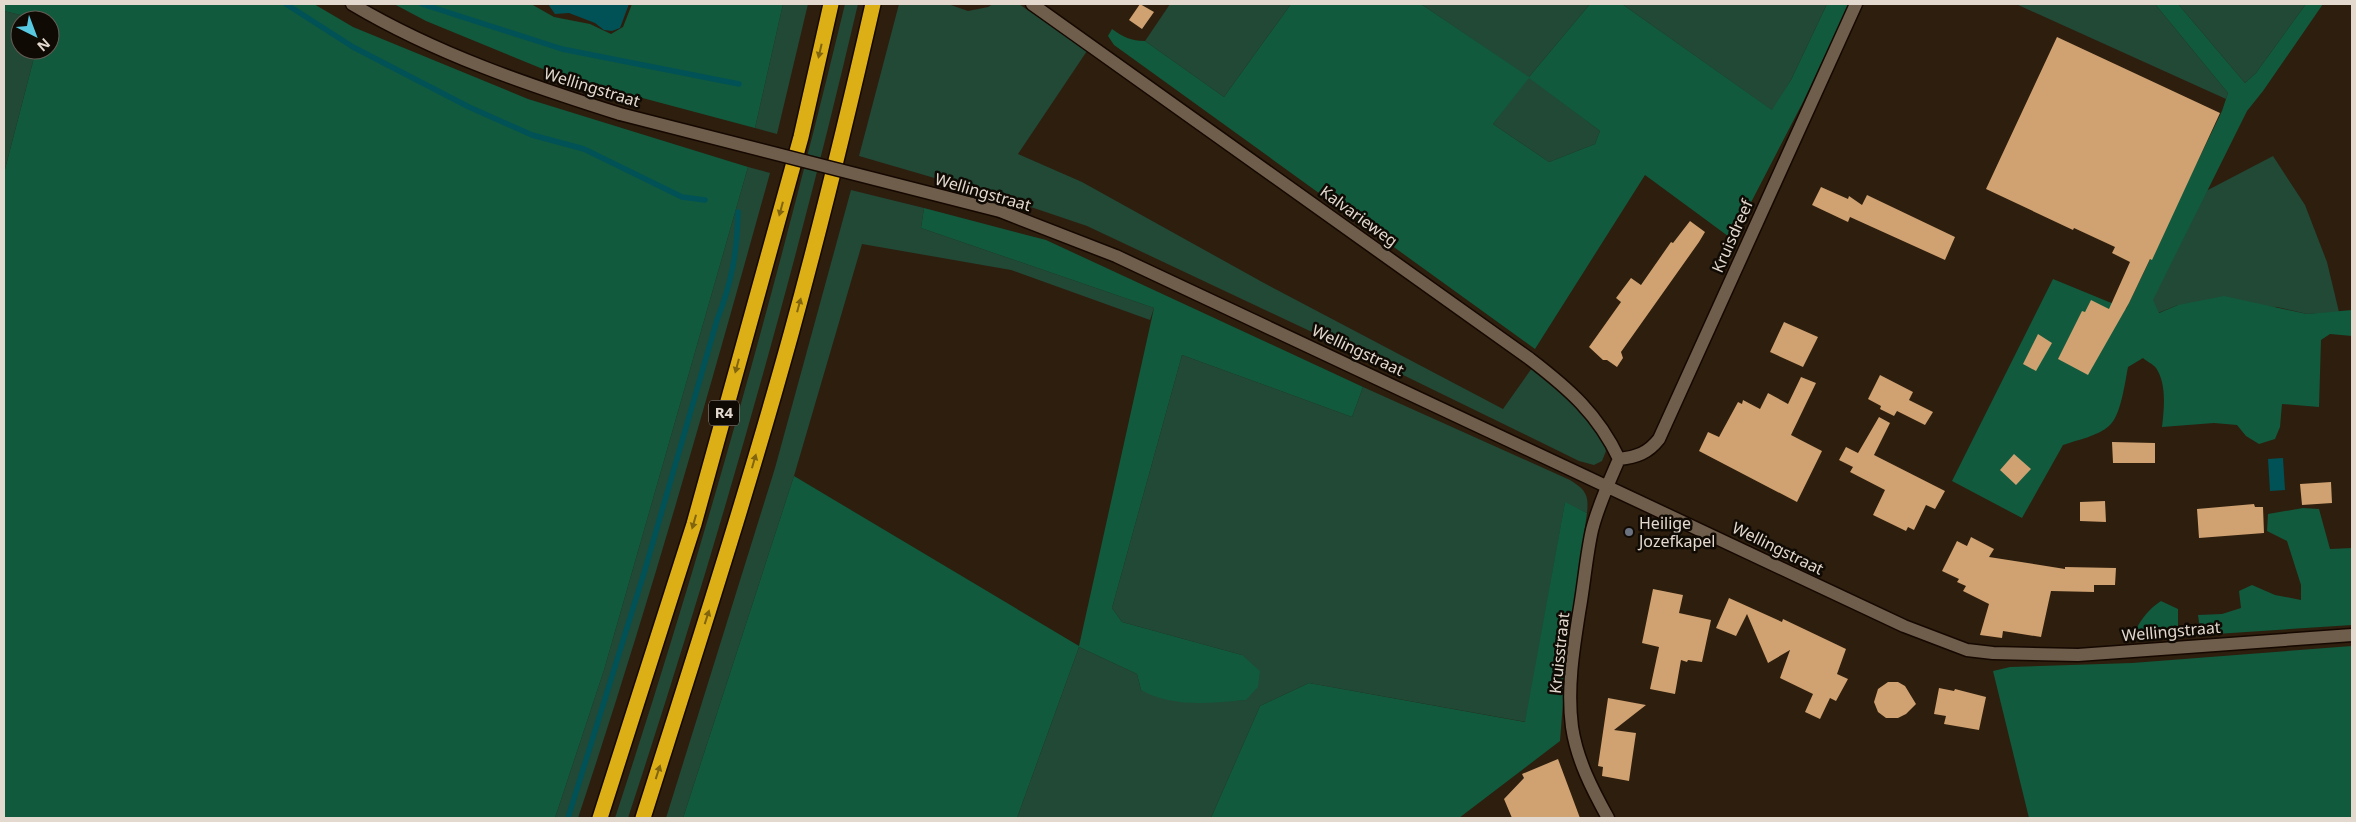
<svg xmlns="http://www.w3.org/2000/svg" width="2356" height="822" viewBox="0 0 2356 822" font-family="'Noto Sans',sans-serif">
<rect width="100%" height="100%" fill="#2d1e0e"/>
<!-- green -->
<path fill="#224836" d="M783 4H808L777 134 755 128Z
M845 4H858C794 278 716 550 628 818H615C703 550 779 278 845 4Z
M899 4H948L968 11 988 7 993 4H1019L1087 51 1018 154 1082 182 1264 283 1503 409 1532 368C1555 387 1600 421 1606 451L1602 461 1594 465 1579 461 1401 374 1087 226 1010 200 859 156Z
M1170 4H1291L1224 97 1145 41Z
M1421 4H1590L1529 77 1600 131 1595 144 1549 162 1493 124 1528 77Z
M1622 4H1827L1791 80 1773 111Z
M2016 4H2155L2228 93 2226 99Z
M2178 4H2306L2256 73 2245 83Z
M4 11 41 20H20V50H36L4 173Z
M2273 156 2305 205 2327 262 2339 312 2307 314 2277 307 2178 305 2158 313 2152 300 2206 191Z
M748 167 770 173C710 389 649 605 578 818H555L604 670Z
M851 190 924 208 921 228 1154 308 1150 320 1011 270 862 244 794 476 683 818H666L775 468Z
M1182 355 1352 417 1363 387 1570 480C1586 490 1589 495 1587 513L1565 503 1526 722 1309 683 1260 706 1211 818H1017L1079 647 1137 674 1141 690 1188 702 1246 700 1242 655 1122 622 1112 608Z"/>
<!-- forest -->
<path fill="#115a3d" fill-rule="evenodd" d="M4 4H314L353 27 528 99 748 167 604 670 555 818H4V173L36 50H50V20H41L4 11Z
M394 4H531L554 17 590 24 611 34 623 27 632 4H783L755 128 560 76 426 21Z
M1291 4H1421L1529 77 1590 4H1622L1772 110 1791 80 1827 4H1849L1803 102 1732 239 1645 175 1535 349 1114 45 1108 36 1112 29C1123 37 1131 41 1145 41L1224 97ZM1529 78 1600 131 1595 144 1549 162 1493 124Z
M2155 4H2178L2245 83 2256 73 2306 4H2323L2263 91 2247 111 2153 300 2159 313 2178 305 2224 296 2307 314 2352 310V336L2330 334 2321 340 2319 407 2282 404 2280 427 2275 439 2259 444 2246 436 2237 425 2214 423 2162 427C2164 409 2167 384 2156 368 2153 364 2146 361 2143 358L2128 367C2125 382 2121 416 2109 426 2098 436 2077 440 2063 445L2022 518 1952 481 2053 279 2126 309 2222 111 2228 93Z
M924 208 1046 240 1363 387 1352 417 1182 355 1112 608 1122 622 1242 655 1260 671 1258 687 1246 700C1212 703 1172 708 1141 690L1137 674 1079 647 1017 818H683L794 476 1079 646 1154 308 921 228Z
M1565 502 1587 513 1567 651 1560 741 1459 818H1211L1260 706 1309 683 1525 722Z
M2303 508 2319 509 2330 549 2352 548V625L2201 635 2198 615 2222 614 2241 608 2239 591 2252 585 2275 595 2301 600V585L2287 541 2267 531 2268 514Z
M2161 601 2178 609V637L2140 639 2136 629C2143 617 2149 609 2161 601Z
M2352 646V818H2029L1993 671 2010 667 2132 663Z"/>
<!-- water -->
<path fill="#005256" d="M548 4H629L620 28 612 31 604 30 595 23 569 13 555 14Z
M2283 458 2285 490 2270 491 2268 459Z"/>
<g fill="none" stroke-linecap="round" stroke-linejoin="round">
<!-- stream -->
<path stroke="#005256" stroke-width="5.5" d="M286 4 353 47 469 107 532 135 584 149 682 197 705 200
M422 4 562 49 739 84
M568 818 644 573 717 320C732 282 737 252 738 212"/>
</g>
<!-- building -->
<path fill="#d0a171" d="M1140 4 1154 12 1142 29 1129 20Z
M2057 37 2220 113 2152 260 2150 259 2129 303 2088 375 2058 359 2082 311 2085 312 2091 300 2109 309 2130 262 2112 253 2115 247 2074 228 2073 230 1986 189Z
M1821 187 1848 199 1849 196 1862 205 1867 195 1955 237 1945 260 1850 217 1848 222 1812 205Z
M1690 221 1705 232 1699 242 1621 352 1623 358 1617 367 1607 360H1603L1589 347 1621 302 1616 298 1631 278 1641 285 1671 242 1673 243Z
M1784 322 1818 337 1803 367 1770 352Z
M2038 334 2052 343 2036 371 2023 364Z
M1880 375 1913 392 1909 400 1933 412 1925 425 1897 411 1894 416 1880 409 1881 406 1868 399Z
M1801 377 1816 383 1791 435 1822 451 1797 502 1699 451 1708 432 1719 437 1738 402 1742 404 1743 400 1760 409 1768 393 1788 404Z
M1879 417 1890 423 1874 455 1945 491 1935 509 1926 505 1914 530 1908 527 1906 531 1873 515 1885 490 1850 472 1853 467 1839 460 1846 447 1858 453Z
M2112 442 2155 443V463H2113Z
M2014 454 2031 469 2016 485 2000 470Z
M2331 482 2332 503 2302 505 2300 484Z
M2105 501 2106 522 2080 521V502Z
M2254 504 2255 507H2263L2264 533 2199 538 2197 509Z
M1971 537 1994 549 1989 557 2065 569V567L2116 568 2115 585H2094V592L2051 591 2041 637 2003 631 2002 638 1980 635 1989 604 1963 591 1966 586 1957 582 1959 579 1942 571 1957 541 1967 546Z
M1653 589 1683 595 1679 613 1711 620 1702 662 1688 660 1687 662 1681 660 1675 694 1650 689 1659 647 1642 643Z
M1729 598 1782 622 1783 619 1846 649 1837 674 1848 679 1836 701 1830 698 1820 719 1805 712 1813 694 1780 678 1790 650 1768 663 1747 614 1736 636 1716 628Z
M1888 682H1898L1905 686 1916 704 1906 714 1898 718H1886L1878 712 1874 702 1878 689Z
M1939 688 1954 691 1955 689 1986 697 1979 730 1944 724 1946 716 1934 714Z
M1608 698 1646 705 1614 730 1636 733 1629 781 1602 776 1603 767 1598 766Z
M1558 759 1580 818H1512L1504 799 1524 778 1522 774Z"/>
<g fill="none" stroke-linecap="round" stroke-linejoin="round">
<defs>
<path id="minor" d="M352 4C436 54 528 85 620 114
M1032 4 1530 359C1569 389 1598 414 1619 459 1609 482 1598 506 1592 530 1586 557 1584 586 1579 613 1573 651 1567 689 1572 727 1577 760 1592 789 1608 818
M1000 211 1116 256 1904 626 1967 650 1993 653 2078 655 2352 635
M1619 459C1637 457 1648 453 1659 439L1856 4"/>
<path id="highway" d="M600 818 694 524 801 137 831 4
M643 818C694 657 746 497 791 334 821 225 848 114 873 4"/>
</defs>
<!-- minor casing -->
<use href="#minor" stroke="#150800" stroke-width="15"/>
<!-- highway casing -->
<use href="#highway" stroke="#150800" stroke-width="18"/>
<!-- minor -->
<use href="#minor" stroke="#705e4c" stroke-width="12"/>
<!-- highway -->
<use href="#highway" stroke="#ddaf17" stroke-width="15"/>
<defs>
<path id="minor-bridge" d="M620 114 1000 211"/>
</defs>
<!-- minor-bridge casing -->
<use href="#minor-bridge" stroke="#150800" stroke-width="15" stroke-linecap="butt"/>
<!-- minor-bridge -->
<use href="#minor-bridge" stroke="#705e4c" stroke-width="12"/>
</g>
<!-- one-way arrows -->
<defs><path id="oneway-solid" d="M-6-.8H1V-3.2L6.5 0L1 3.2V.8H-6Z" transform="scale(1.25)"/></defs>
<g fill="#81650e">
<use href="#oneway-solid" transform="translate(820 51) rotate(103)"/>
<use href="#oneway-solid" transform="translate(781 209) rotate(105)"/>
<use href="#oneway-solid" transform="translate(799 305) rotate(-75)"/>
<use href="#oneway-solid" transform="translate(737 366) rotate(105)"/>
<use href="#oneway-solid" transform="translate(754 461) rotate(-74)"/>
<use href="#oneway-solid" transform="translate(694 522) rotate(106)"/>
<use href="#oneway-solid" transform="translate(707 617) rotate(-72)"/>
<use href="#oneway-solid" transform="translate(658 772) rotate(-72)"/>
</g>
<!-- markers -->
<circle fill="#6b7280" stroke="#100a04" stroke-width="2" cx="1629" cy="532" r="5"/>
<g text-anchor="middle" stroke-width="5" stroke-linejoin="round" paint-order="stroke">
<!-- shield labels -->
<rect fill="#100a04" stroke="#a49b92" stroke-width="1" x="709" y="400.5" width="30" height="25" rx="4"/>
<g font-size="15" font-weight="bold" fill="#e3d9cf">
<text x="724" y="418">R4</text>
</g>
<!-- street labels -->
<g font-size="16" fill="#e3d9cf" stroke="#100a04">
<text transform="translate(592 87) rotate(17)" y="6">Wellingstraat</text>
<text transform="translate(983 192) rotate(16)" y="6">Wellingstraat</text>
<text transform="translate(1359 216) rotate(36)" y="6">Kalvarieweg</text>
<text transform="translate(1732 236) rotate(-66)" y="6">Kruisdreef</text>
<text transform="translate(1358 350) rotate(25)" y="6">Wellingstraat</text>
<text transform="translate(1778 548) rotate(26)" y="6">Wellingstraat</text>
<text transform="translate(2171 631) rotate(-5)" y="6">Wellingstraat</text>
<text transform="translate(1559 653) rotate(-84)" y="6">Kruisstraat</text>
</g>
<!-- poi labels -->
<g font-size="16" fill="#e3d9cf" stroke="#100a04" text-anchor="start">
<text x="1639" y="529">Heilige<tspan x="1639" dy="18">Jozefkapel</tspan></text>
</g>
</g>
<!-- border -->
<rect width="2356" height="822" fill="none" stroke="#e3d9cf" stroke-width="10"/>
<!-- north arrow -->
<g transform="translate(35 35) rotate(138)"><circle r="24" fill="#100a04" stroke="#645d55"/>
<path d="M0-4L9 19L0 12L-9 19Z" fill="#57c9e1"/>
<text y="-8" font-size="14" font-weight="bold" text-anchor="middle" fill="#e3d9cf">N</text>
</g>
</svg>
